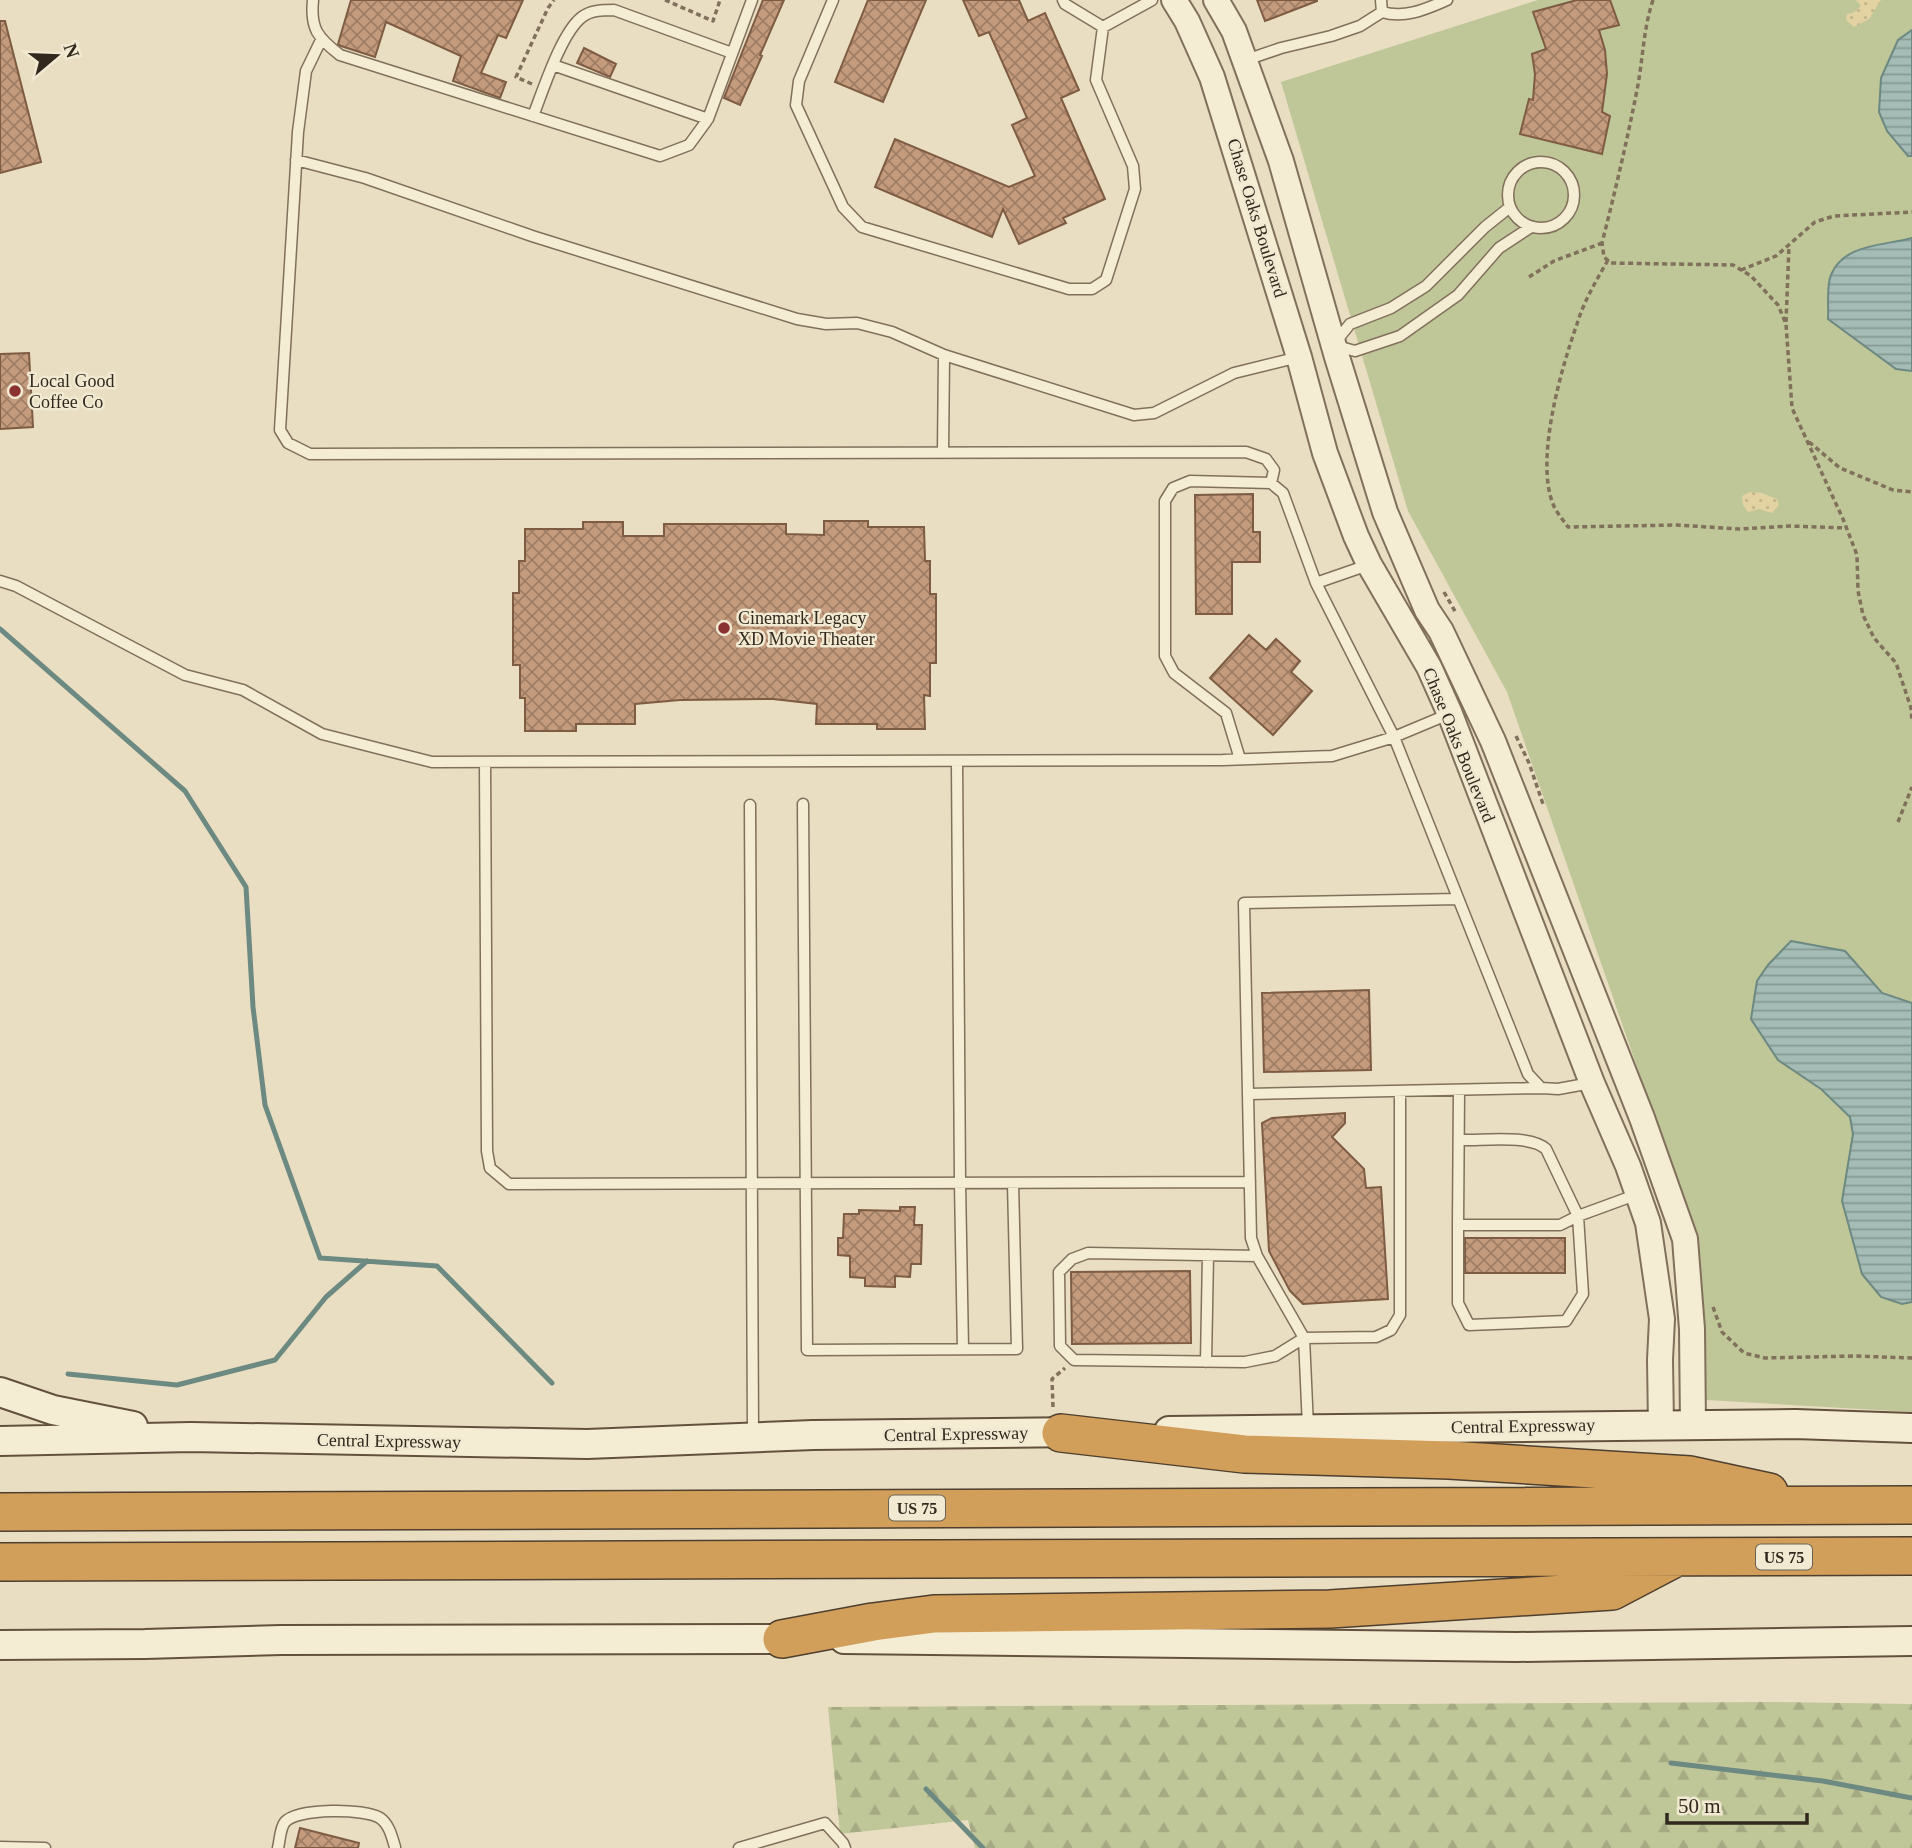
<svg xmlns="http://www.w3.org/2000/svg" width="1912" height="1848" viewBox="0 0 1912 1848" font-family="Georgia,serif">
<defs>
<pattern id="forest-firs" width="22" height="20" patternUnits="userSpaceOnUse" patternTransform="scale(1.75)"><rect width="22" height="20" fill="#bfc698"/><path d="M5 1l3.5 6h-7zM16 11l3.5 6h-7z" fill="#a5aa83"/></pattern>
<pattern id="sand-dots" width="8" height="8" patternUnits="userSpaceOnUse" patternTransform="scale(1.75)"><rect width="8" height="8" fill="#e3d2a2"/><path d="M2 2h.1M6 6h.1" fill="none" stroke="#c3b48b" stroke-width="1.8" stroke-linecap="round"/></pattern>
<pattern id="water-rules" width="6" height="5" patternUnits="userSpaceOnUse" patternTransform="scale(1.75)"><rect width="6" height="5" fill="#a4bcb5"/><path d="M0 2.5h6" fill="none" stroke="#869993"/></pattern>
<pattern id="building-cross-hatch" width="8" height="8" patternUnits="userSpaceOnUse" patternTransform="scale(1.75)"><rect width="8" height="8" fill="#c49b7c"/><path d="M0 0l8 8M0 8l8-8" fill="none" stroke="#a07e65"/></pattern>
</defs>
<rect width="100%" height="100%" fill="#e9dec2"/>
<!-- green -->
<path fill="#bfc698" d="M1538 0H1912V1412L1706 1400 1696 1237 1507 692 1408 511 1281 82Z"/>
<!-- forest -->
<path fill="url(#forest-firs)" d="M1771 1702 1912 1704V1848H975L968 1820 840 1834 828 1707Z"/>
<!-- sand -->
<path fill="url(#sand-dots)" d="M1856 0H1881L1869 19 1854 27 1846 20 1847 14 1853 13 1861 6Z
M1750 492 1762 493 1777 499 1779 505 1772 513 1759 509 1748 512 1743 505 1742 496Z"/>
<!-- water -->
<path fill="url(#water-rules)" stroke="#6c8982" stroke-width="2" d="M1912 30V156H1908L1887 131 1879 112 1881 78 1898 40Z
M1912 238V371L1896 369 1828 319C1829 306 1826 286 1831 275 1844 243 1884 246 1912 238Z
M1791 941 1845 951 1882 993 1912 1003V1302L1902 1304 1881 1297 1862 1274 1842 1201 1853 1134 1850 1117 1821 1089 1778 1060 1751 1019 1757 981 1768 965Z"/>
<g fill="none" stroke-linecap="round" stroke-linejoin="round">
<!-- stream -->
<path stroke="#6c8982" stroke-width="5" d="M0 629 185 791 246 887 253 1007 265 1105 320 1258 437 1266 552 1383
M68 1374 177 1385 275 1360 326 1297 367 1261
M1671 1763 1823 1781 1912 1798
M926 1789 983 1848"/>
</g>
<!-- building -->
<path fill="url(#building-cross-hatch)" stroke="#7e5c43" stroke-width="2" d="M351 0H523L506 38 498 35 481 73 506 82 500 98 453 81 461 56 386 22 375 57 341 46 338 44Z
M763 0H784L760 55 762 56 740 105 724 98Z
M868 0H926L883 102 835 82Z
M963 0H1019L1028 21 1045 13 1079 90 1061 98 1105 199 1063 218 1066 223 1019 244 1003 209 992 237 875 187 895 139 1009 187 1035 176 1012 125 1027 118 989 32 979 36Z
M1257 0H1317V1L1265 21Z
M1577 0H1610L1619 25 1599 30 1605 50 1607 74 1602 112 1610 116 1602 154 1520 134 1529 99 1533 100 1535 74 1532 54 1546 49 1533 12Z
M0 21H5L41 162 0 173Z
M584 48 616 64 610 77 577 63Z
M29 353 33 427 0 429V354Z
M1253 494V532H1260V562H1232V614H1196L1195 495Z
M824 521H868V527H924L925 561H930V594H936V663H930V696L924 695 925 729H877V724H816L817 704 773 699 680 700 635 704V724H576V731H525V698H520V665H513V593H519V561H525V529H583V522H623V536H664V524H786V534L824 535Z
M1249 635 1266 650 1276 639 1300 661 1291 672 1312 691 1273 735 1210 678Z
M1369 990 1371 1070 1264 1072 1262 993Z
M1345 1113V1123L1332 1137 1364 1169 1366 1188 1381 1187 1388 1299 1303 1304 1290 1291 1269 1251 1262 1123 1272 1118Z
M900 1207H915L914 1225H922L921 1264H911L910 1277 895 1276V1287L865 1286V1278L850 1277V1256L838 1255V1238H843L844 1214H859V1210L900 1211Z
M1465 1238H1565V1273H1465Z
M1190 1271 1191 1343 1072 1344 1071 1272Z
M300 1828 359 1843 358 1848H295Z"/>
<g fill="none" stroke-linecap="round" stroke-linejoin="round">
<defs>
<path id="service" d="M313 0C310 29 318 38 340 55L660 156 689 145 708 119 752 0
M833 0 799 81 796 105 843 207 862 227 1069 289H1092L1106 280 1135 189 1133 166 1096 80 1103 27
M1063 0 1065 4 1103 27 1152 0
M1382 12C1405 19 1426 9 1447 0
M321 40 306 71 298 132 280 430 288 443 310 454 1246 452 1266 459 1274 470 1271 483
M1246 60 1281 48 1331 36 1360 26 1382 12 1381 0
M553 65 708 119
M533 116C543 91 561 33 582 17 591 10 604 10 614 10L732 53
M296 160 365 178 532 236 797 319 826 324 857 323 892 332 944 355
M1508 195a33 33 0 1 1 66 0a33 33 0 1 1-66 0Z
M1510 207 1485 227 1426 286 1391 308 1350 324 1333 345 1355 351 1400 336 1458 295 1499 248 1531 227
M943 452 944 355 1134 415 1154 413 1234 373 1299 357
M0 581 16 586 185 675 243 690 322 734 432 762 1223 760 1332 756 1394 737 1449 714
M1316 583 1368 565
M1240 759 1226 713 1174 673 1165 656V501L1173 488 1190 481 1271 483 1283 493 1316 583 1394 737 1528 1074 1541 1088 1558 1089 1591 1083
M957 761 960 1183 963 1349
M485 762 487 1151 490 1168 509 1184 1250 1182
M803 804 807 1350 1017 1349 1013 1183
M750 805 753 1434
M1459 1090 1458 1225H1560L1578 1216 1638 1194
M1249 1094 1541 1088
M1458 1225V1303L1469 1325 1566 1321 1583 1294 1578 1216 1546 1149C1530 1134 1481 1141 1459 1140
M1257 1256 1088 1253 1072 1259 1059 1272 1060 1346 1074 1360 1245 1362 1275 1356 1304 1338 1376 1337 1391 1330 1400 1315V1091
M1206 1362 1208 1255
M1308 1427 1304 1338 1257 1256 1251 1238 1244 903 1458 899
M0 1847 45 1848
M278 1848C280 1840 280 1828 285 1822 297 1808 365 1808 380 1818 389 1824 392 1837 395 1847
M739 1848 825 1823 843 1843 845 1848"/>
<path id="tertiary" d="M1174 0 1187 21 1212 77 1299 357 1325 453 1356 536 1369 564 1429 667 1450 714 1592 1083 1628 1166 1648 1223 1662 1319 1660 1360 1661 1425
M1216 0 1234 31 1281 161 1337 357 1385 512 1427 610 1441 631 1493 741 1642 1118 1685 1239 1692 1329 1693 1425"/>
<path id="secondary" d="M0 1392 53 1410 133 1426
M1169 1431 1795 1424 1912 1428
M0 1441 191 1437 587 1444 813 1435 1080 1432
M844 1639 1517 1647 1912 1641
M0 1645 145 1644 281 1640 803 1639"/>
<path id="motorway" d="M1061 1433 1244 1454 1449 1460 1690 1475 1769 1492
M0 1512 1912 1505
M0 1562 1912 1556
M782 1639 873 1622 934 1614 1330 1609 1612 1591 1673 1559"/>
</defs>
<!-- service casing -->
<use href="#service" stroke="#81705b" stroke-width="13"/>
<!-- tertiary casing -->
<use href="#tertiary" stroke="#81705b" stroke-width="28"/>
<!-- secondary casing -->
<use href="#secondary" stroke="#63513e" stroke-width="32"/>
<!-- motorway casing -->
<use href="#motorway" stroke="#4f3f2f" stroke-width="40"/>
<!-- path -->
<path stroke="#81705b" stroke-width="3.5" stroke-dasharray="5 3.5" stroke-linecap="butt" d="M665 0 713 21 720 0
M1653 0C1643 30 1643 60 1637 90 1627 141 1615 192 1602 243L1604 257 1611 263 1733 265 1751 276 1778 305 1786 324 1792 408 1843 519 1857 555 1858 591 1863 615 1874 638 1896 663 1911 708 1912 721
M532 84 516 77 548 8 554 0
M1608 260C1596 281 1584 301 1577 324 1561 369 1535 459 1553 504 1556 512 1563 520 1568 527L1677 525 1739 529 1790 526 1846 528
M1741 270 1776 256 1815 222 1834 216 1912 212
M1529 277 1554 261 1602 243
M1786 322 1789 246
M1809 442 1840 468 1893 490 1912 492
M1444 592 1456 613
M1516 736 1529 763 1543 804
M1898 822 1912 787
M1713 1307 1722 1332 1744 1353 1765 1358 1854 1356 1912 1358
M1053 1407 1052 1379 1065 1368"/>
<!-- service -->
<use href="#service" stroke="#f5ecd4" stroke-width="10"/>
<!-- tertiary -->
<use href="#tertiary" stroke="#f5ecd4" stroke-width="24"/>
<!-- secondary -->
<use href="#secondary" stroke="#f5ecd4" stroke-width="28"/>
<!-- motorway -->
<use href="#motorway" stroke="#d19f5a" stroke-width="37"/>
</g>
<!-- markers -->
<g fill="#8a3231" stroke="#f1e9d1" stroke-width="2.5">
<circle cx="15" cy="391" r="7"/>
<circle cx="724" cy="628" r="7"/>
</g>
<g text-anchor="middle" stroke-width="5" stroke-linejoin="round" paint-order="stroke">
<!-- shield labels -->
<g fill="#f1e9d1" stroke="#6b6254" stroke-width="2">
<rect x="889" y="1495.5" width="56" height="25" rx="5"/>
<rect x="1756" y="1544.5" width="56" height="25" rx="5"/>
</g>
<g font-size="16" font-weight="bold" fill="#32281e">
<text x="917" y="1514">US 75</text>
<text x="1784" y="1563">US 75</text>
</g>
<!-- street labels -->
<g font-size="18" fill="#32281e" stroke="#f1e9d1">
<text transform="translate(1257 218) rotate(73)" y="6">Chase Oaks Boulevard</text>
<text transform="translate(1459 745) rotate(68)" y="6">Chase Oaks Boulevard</text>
<text transform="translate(1523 1426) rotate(-1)" y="6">Central Expressway</text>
<text transform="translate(956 1434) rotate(-1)" y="6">Central Expressway</text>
<text transform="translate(389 1441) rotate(1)" y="6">Central Expressway</text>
</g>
<!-- poi labels -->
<g font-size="18" fill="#32281e" stroke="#f1e9d1" text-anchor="start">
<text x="29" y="387">Local Good<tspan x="29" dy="21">Coffee Co</tspan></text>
<text x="738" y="624">Cinemark Legacy<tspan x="738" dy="21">XD Movie Theater</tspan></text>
</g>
</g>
<!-- north arrow -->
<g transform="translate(56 56) rotate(71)" stroke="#f1e9d1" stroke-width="5" paint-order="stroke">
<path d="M0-5L12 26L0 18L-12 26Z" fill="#32281e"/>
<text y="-10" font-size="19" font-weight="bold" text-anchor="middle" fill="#32281e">N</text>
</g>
<!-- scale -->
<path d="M1667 1813v10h140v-10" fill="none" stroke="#32281e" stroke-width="3.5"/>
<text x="1678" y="1813" font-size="21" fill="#32281e" stroke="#f1e9d1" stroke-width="5" paint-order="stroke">50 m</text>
</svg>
